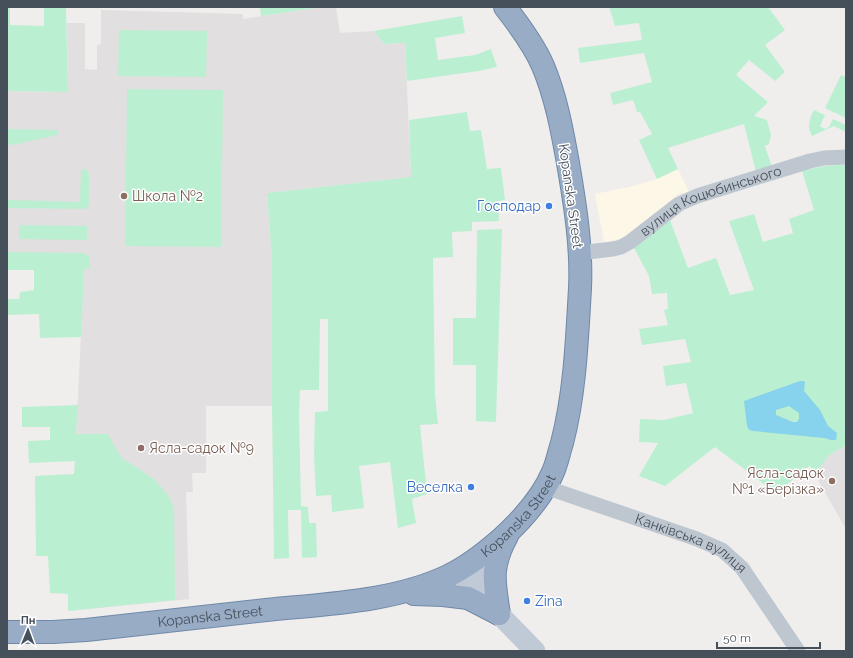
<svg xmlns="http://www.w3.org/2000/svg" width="853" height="658" viewBox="0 0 853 658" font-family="Raleway,sans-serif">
<rect width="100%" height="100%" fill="#f0eeed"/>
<!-- commercial -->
<path fill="#fcf7e6" d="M678 169 690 194 680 193 673 198 675 201 639 225 637 231 621 239 604 242 595 194 629 187 651 181Z"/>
<!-- education -->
<path fill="#e1dfdf" d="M322 7H336L340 33 374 31 384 44 405 43 411 177 267 193 272 262V406H206V473H192L193 492H186L189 599 68 611 84 269 7 270V91L68 92 67 23H85V69L97 70V45L101 44V10L243 14V19Z
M846 445V529L815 475 828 456Z"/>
<!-- green -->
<path fill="#bbefd2" d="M7 7H10V25L44 26V7H66L68 92 7 91Z
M260 7H322L261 16Z
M609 7H768L785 30 765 45 785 72 775 81 749 60 736 75 768 102 754 116 767 120 771 135 769 144 765 146 772 167 756 172 744 124 668 148 678 169 657 179 639 140 652 134 640 112H637L633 100 613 105 610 93 652 82 644 53 580 63 578 48 642 40 639 23 615 26Z
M462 16 465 33 435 38 438 60 475 55 491 49 497 67 479 71 407 81 405 43 384 44 374 31Z
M119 30 207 31 206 77 118 76Z
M841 75 846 77V118L825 108Z
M127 89 223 90 221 247 125 246Z
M814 110 825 115 820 126 825 129 829 127 833 119 846 125V132L834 126 812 136C807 127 809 119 814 110Z
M467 112 470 131 481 130 487 169 501 168 505 200 498 201 499 221 472 222V231L452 232 453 257 433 258 435 395 438 424 420 425 427 494 412 499 416 523 398 528 390 462 359 466 364 508 332 512 331 495 316 496 314 455 315 412 328 411V319H320L319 390H300L299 415 301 506 308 507 309 523H316L317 557 302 558 301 510H288L289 558 274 559 272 406V262L267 193 411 177 409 120Z
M7 129 58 130 57 135 12 145 7 144Z
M839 165H846V445L828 456 815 475 810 466 776 493 715 447 665 486 639 476 658 443 639 442 640 419 664 420 693 413 686 383 666 386 663 366 691 362 685 339 642 345 639 329 668 325 664 310 668 309 667 293 652 294 649 276 634 248 670 220 688 268 716 258 730 295 754 290 729 221 754 214 763 242 793 233 789 219 814 210 802 171 824 166Z
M81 169 87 170 89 174V205L86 209 7 208V200L80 202Z
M19 225 87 226V240L19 239Z
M502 229 496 422 476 421V365H453V318H476L477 230Z
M7 252 83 253 89 256 90 269H84L81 337 40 338 39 314 7 315V299H19L20 292 34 290V270H7Z
M78 405 76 434H108L115 447 122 458 154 479 168 495 174 508 175 600 68 611V594L50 593 48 556H36L35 476 74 474 75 461 29 463 28 441 50 440V427H22V407Z"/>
<!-- water -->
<path fill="#87d2ed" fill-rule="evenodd" d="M800 381H803L805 382 804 391 820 410 828 426 837 433 836 440H831L824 438 753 431 749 430 747 426 744 401ZM789 406 799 413V419L797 422H793L776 415V410Z"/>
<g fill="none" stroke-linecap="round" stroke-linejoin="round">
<defs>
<g id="trunk">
<path d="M414 594 443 595 468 598 499 614"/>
<path d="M499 614C494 581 490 567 507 536"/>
<path id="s3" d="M7 632H53L86 630C146 623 206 617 266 610 325 604 393 602 448 576 467 567 485 553 501 539 522 520 542 498 553 472 557 463 559 452 562 443 575 393 577 340 580 288 582 247 575 204 568 163 562 130 556 97 543 66 534 45 519 25 505 7"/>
</g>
</defs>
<!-- trunk casing -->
<use href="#trunk" stroke="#7088a9" stroke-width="24"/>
<!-- minor -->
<g stroke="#bec7d0" stroke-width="15">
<path id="s1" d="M579 253 613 249 621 247 630 242 679 204 697 196 810 161 824 158 846 157"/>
<path id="s2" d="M545 487 697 539 722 550 742 568 798 651"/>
</g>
<!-- secondary -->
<path stroke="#c0cad7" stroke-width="21" d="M495 604C487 584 487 575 465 566L463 574 465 581 471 590 499 614 535 651"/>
<!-- trunk -->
<use href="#trunk" stroke="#98acc5" stroke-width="22"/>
</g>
<!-- markers -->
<g fill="#8d6e63" stroke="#fff" stroke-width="1.5">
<circle cx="124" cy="196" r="4"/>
<circle cx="141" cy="448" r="4"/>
<circle cx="832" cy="481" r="4"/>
</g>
<g fill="#3f7fe0" stroke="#fff" stroke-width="1.5">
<circle cx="549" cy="206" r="4"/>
<circle cx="471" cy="487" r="4"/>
<circle cx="527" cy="601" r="4"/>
</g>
<g text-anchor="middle" stroke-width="3" stroke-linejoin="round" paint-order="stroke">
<!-- education labels -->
<g font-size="14" fill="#785e54" stroke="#fff" text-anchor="start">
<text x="132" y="201">Школа №2</text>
<text x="149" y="453">Ясла-садок №9</text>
<text x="824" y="478" text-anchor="end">Ясла-садок<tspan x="824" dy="16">№1 «Берізка»</tspan></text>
</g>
<!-- street labels -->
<g font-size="14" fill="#46505b" stroke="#fff">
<text transform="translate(571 196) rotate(82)" y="5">Kopanska Street</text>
<text dy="5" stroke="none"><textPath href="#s1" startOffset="145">вулиця Коцюбинського</textPath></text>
<text dy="5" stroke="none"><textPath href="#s3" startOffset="540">Kopanska Street</textPath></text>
<text dy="5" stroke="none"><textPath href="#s2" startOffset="157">Канківська вулиця</textPath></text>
<text dy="5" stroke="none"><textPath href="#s3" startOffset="204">Kopanska Street</textPath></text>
</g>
<!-- shop labels -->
<g font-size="14" fill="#366cbe" stroke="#fff" text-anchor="end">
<text x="541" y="211">Господар</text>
<text x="463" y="492">Веселка</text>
<text x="535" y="606" text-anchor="start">Zina</text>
</g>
</g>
<!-- border -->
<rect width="853" height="658" fill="none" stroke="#46505b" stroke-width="16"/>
<!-- north arrow -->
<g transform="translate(28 630) rotate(1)" stroke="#ffffff" stroke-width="3" paint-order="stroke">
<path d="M0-3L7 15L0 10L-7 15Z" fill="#46505b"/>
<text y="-6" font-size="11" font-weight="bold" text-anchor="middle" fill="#46505b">Пн</text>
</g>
<!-- scale -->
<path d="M717 642v6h103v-6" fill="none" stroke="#46505b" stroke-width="2"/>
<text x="723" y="642" font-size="12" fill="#46505b" stroke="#ffffff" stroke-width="3" paint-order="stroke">50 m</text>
</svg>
